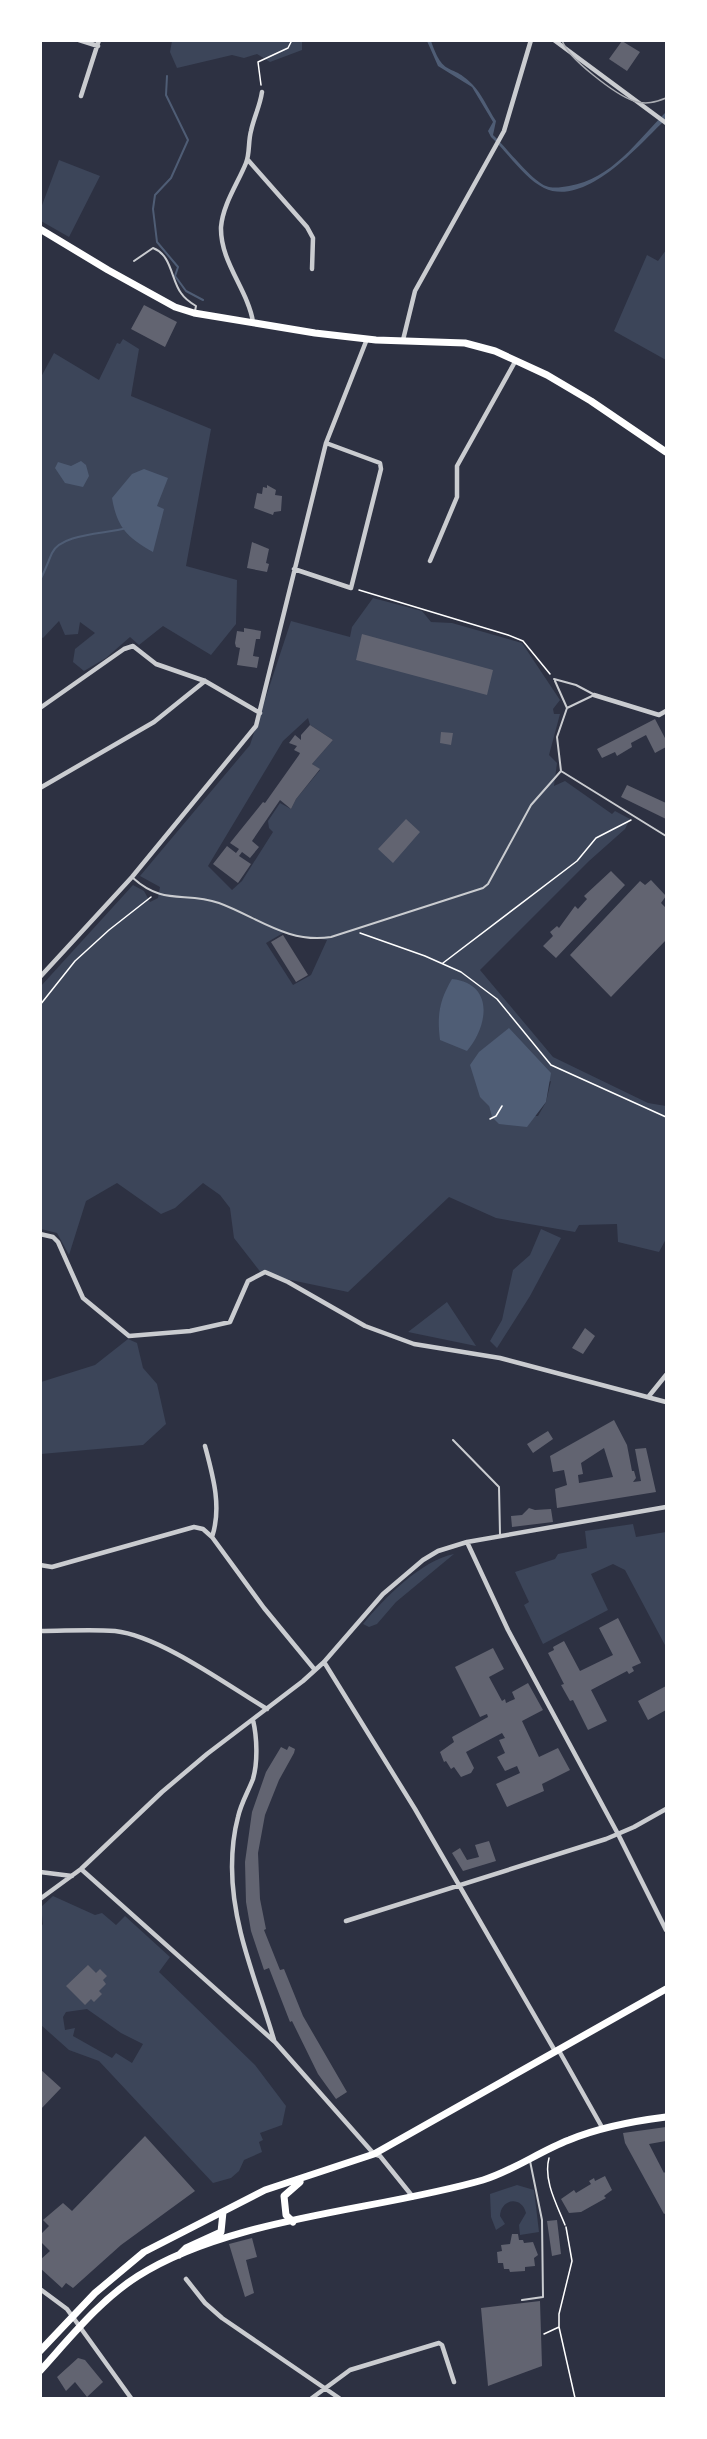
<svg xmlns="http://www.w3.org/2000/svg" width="707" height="2439" viewBox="0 0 707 2439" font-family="Helvetica,sans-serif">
<rect width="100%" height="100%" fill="#2d3142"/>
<!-- green -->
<path fill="#3c4559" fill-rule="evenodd" d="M302 40V50L270 62 257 54 244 58 232 55 177 68 170 52 172 41Z
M59 160 100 176 69 237 41 221V208Z
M666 250V360L614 331 647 255 658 261Z
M123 339 139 349 131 396 211 429 186 566 237 580 236 624 211 655 163 626 139 645 130 637 106 658 84 671 73 662 75 649 95 633 80 622 78 634 65 635 59 621 43 638 41 637V377L54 353 99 380 117 343 120 344Z
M373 598 422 611 431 622 452 623 522 643 560 700 553 709 554 714H560L549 755 557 763 554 786 565 781 612 814 615 811 630 819 625 829 589 861 480 970 553 1057 648 1103 666 1106V1239L659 1252 618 1242 617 1224 579 1225 575 1232 496 1218 449 1197 348 1292 262 1274 234 1238 230 1208 220 1195 203 1183 175 1208 161 1214 117 1183 86 1201 69 1255 57 1233 41 1229V986L133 885 144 891 150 902 158 898 160 887 140 876 250 745 291 621 350 637 352 627ZM308 718 310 725 333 740 312 764 320 770 296 799 291 809 280 803 268 821 269 828 273 832 242 881 232 890 208 866 283 741ZM283 933 327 940 311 975 293 985 266 943ZM551 1081 546 1102 538 1116H492L489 1106Z
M541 1229 561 1238 530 1296 497 1348 490 1341 502 1320 513 1270 530 1255Z
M447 1302 476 1346 408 1332Z
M128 1339 137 1343 143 1368 157 1384 166 1424 143 1445 41 1454V1382L95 1365Z
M633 1524 636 1537 666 1532V1647L625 1570 613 1564 591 1574 608 1610 543 1644 524 1605 529 1602 515 1572 555 1559 558 1554 587 1548 585 1531Z
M454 1554 396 1602 377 1624 369 1627 363 1624C384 1598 422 1560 454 1554Z
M53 1896 95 1915 102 1913 116 1925 125 1916 170 1957 159 1972 255 2065 286 2106 282 2125 260 2133 263 2140 259 2142 262 2152 244 2160 239 2171 231 2178 213 2183 99 2061 69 2050 41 2025 40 1928 43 1924 41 1907ZM87 2009 121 2033 143 2044 132 2063 116 2053 112 2058 73 2036 75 2028 65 2030 63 2017 66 2012Z
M517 2185 534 2190 539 2232 520 2235 519 2225 526 2213C522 2196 501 2198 500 2216L505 2224 496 2230 491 2217 490 2194Z"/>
<!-- water -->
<path fill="#4f5d75" d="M427 41H431C444 79 451 62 472 84 482 94 488 109 496 121L493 135C506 147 531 180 546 186 553 189 562 187 569 186 612 179 637 141 666 112V119C640 144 586 208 544 188 525 179 507 152 491 137L488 131 493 122 472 87 438 66Z
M81 461 86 465 89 476 83 487 65 483 55 468 58 462 71 466Z
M144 469 168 478 157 506 164 509 153 552C128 538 117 528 112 498L132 474Z
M452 979C495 984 488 1026 467 1051L440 1040C437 1016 439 1001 452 979Z
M509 1028 551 1073 546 1102 527 1127 499 1124 492 1117 489 1106 480 1097 470 1065 479 1052Z"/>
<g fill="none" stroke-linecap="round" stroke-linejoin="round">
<!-- stream -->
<path stroke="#4f5d75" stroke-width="2" d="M167 76 166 95 188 140 171 178 155 195 153 209 157 242 178 267 175 276 186 291 203 300
M40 580C45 571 48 562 52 553 61 533 107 534 126 528"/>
</g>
<!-- building -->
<path fill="#626471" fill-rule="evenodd" d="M622 41 640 52 627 71 609 59Z
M144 305 177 322 165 347 131 329Z
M267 485 276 490 275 495 282 496 281 511 274 512 273 515 254 508 257 493 262 494 263 487 267 488Z
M252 542 269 549 266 563 269 564 267 572 247 568Z
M244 628 261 631 260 639H256L253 656 259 657 257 668 237 665 240 648 236 647 235 643 237 631 244 632Z
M362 634 493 670 487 695 356 660Z
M655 719 666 740V747L655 753 646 735 631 743 632 747 617 756 615 752 602 758 597 749Z
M310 725 333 740 312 764 320 769 296 799 291 809 280 800 252 841 259 847 250 858 242 852 239 856 251 864 238 883 213 864 227 846 236 853 239 849 230 843 263 802 265 803 299 755 300 753 294 750 297 746 289 743 295 735 301 740V735Z
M441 732 453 733 451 745 440 743Z
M627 785 666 803V819L621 797Z
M406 819 420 832 393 863 378 849Z
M611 871 625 885 556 958 543 946 553 936 550 932 557 926 559 928 575 906 578 909 587 899 584 896Z
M651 880 666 896 661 903 666 908V940L611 997 570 955 640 881 645 885Z
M283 935 308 975 296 982 271 942Z
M585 1328 595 1336 583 1354 572 1348Z
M614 1420 627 1445 632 1471H634L636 1478 633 1482 641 1481 635 1449 646 1448 656 1492 557 1508 555 1489 567 1485 564 1470 553 1472 550 1456ZM604 1448 613 1477 579 1483 578 1475 583 1474 581 1463Z
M548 1431 553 1439 533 1453 527 1444Z
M529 1508 535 1510 551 1509 553 1522 512 1527 511 1516 522 1515Z
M618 1618 641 1663 632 1667 634 1671 629 1674 627 1671 591 1690 607 1721 588 1730 573 1700 570 1701 561 1685 564 1684 548 1653 554 1650 553 1647 564 1641 580 1671 613 1655 599 1628Z
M493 1648 504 1669 489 1677 502 1701 505 1699 506 1703 515 1699 512 1692 528 1683 543 1710 522 1721 539 1757 558 1748 570 1770 542 1784 544 1791 507 1807 496 1784 520 1773 517 1766 505 1771 497 1757 505 1753 499 1740 505 1738 502 1733 466 1752 474 1768 471 1773 461 1777 454 1767 451 1769 446 1761 444 1762 440 1752 454 1742 452 1737 488 1717 487 1714 480 1717 455 1667Z
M666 1686V1710L648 1720 638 1701Z
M289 1746 295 1749 294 1753 279 1780 265 1815 258 1853 260 1899 266 1929 264 1930 280 1970 284 1969 303 2016 347 2092 336 2099 318 2074 292 2021 290 2022 269 1968 264 1970 251 1931 246 1902 245 1862 252 1812 266 1772 281 1747 287 1750Z
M489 1841 496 1861 463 1871 452 1853 460 1848 467 1860 479 1857 475 1845Z
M88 1965 96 1973 100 1969 107 1976 103 1980 106 1984 99 1991 102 1994 94 2002 91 1999 85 2005 66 1986Z
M40 2069 61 2088 40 2110Z
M666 2127V2141L649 2144 664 2173 666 2171V2213L664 2214 625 2143 623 2133Z
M145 2136 195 2191 121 2245 73 2288 66 2283 62 2288 40 2268V2260L50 2251 40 2241V2235L49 2226 43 2220 63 2203 72 2211Z
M605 2176 612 2190 604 2196 606 2198 581 2212 569 2213 561 2199 574 2190 576 2193 591 2184 589 2181 594 2178 595 2181Z
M557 2220 561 2254 552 2256 547 2221Z
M512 2234H518L519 2240H523L524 2243 533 2242 538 2255 534 2258 535 2266 525 2267V2271L510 2272 509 2269H504L503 2263H498L497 2252 502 2251 501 2245 510 2244Z
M252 2238 257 2257 246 2260 254 2293 245 2297 229 2244Z
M540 2301 542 2366 488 2386 481 2308Z
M78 2358 85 2360 103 2382 87 2397 75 2382 66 2391 57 2377Z"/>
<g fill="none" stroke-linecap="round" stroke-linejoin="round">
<!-- path -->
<path stroke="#fff" stroke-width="1.5" d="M261 85 258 62 288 48 292 40
M359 590 508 635 523 641 550 674
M360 933 425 956 461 972 497 999 551 1065 666 1117
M443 963 577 861 596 838 631 820
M40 1005 75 961 109 930 151 897
M490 1119 496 1116 502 1106
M549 2158C543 2180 557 2205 565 2225
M566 2227 572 2261 559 2314V2327L575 2398
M544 2334 559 2327"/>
<!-- service -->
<path stroke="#caccd0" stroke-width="2" d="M134 261 153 248C172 255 171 280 181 293 185 299 191 303 196 306L195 311
M554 679 576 685 593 694
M555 681 567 708
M561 771 666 836
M561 771 557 737 567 708 592 696
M133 878C164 906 185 891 219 903 257 917 288 944 331 937L483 888 488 884 531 805 561 771
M453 1440 499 1487 500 1534
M522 2300 543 2297 542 2220 530 2161"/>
<!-- minor -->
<path stroke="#caccd0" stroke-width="4.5" d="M79 40 98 46
M554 40 666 123
M81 96 99 40
M248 160 307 227 313 238 312 269
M253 322C248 290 220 262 221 227 223 204 238 183 246 163 250 153 248 142 251 131 254 117 260 106 262 92
M403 340 415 291 504 131 531 40
M430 561 457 497V466L516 360
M294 569 351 588 381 469 380 463 326 443
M594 695 659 715 666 711
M40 708 124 649 133 646 156 664 205 681 260 713
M40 788 154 722 205 681
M40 977 132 877 256 726 326 443 367 339
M40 1234 53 1237 58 1242 83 1298 129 1336 190 1331 230 1322 248 1281 265 1272 288 1282 365 1326 414 1344 500 1358 666 1402
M649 1396 666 1375
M205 1446C213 1476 222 1507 212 1537
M467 1542 508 1630 618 1834 666 1930
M40 1565 52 1567 194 1527 203 1529 212 1537 264 1608 315 1670
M40 1631C65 1631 90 1629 115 1631 160 1636 227 1685 267 1709
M324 1662 415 1809 555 2051
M253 1720C257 1737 258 1762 253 1779 248 1792 241 1803 238 1817 234 1832 232 1851 232 1867 232 1928 257 1982 274 2040
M81 1869 275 2042 374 2154 380 2156 413 2197
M40 1872 72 1876
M40 1899 81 1869 162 1792 207 1754 303 1681 324 1662 383 1594 423 1560 438 1551 467 1542 666 1507
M346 1921 606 1839 634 1827 666 1809
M558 2049 603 2129
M186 2279 205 2303 222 2318 339 2398
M40 2289 67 2309 131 2398
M312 2398 350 2370 439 2343 442 2345 454 2382"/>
<!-- primary -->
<path stroke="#fff" stroke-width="7" d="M40 229 108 270 175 307 194 313 315 333 376 340 465 343 495 351 547 375 591 401 666 452
M293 2222 286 2215 284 2196 300 2182
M179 2255 186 2248 221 2232 223 2212
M40 2351 95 2293 144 2252 265 2190 374 2154 666 1989
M40 2371C70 2338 100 2300 138 2276 231 2217 376 2211 483 2180 513 2171 540 2151 569 2140 600 2127 634 2121 666 2117"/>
<!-- tram -->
<path stroke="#abadb3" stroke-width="1.5" d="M562 40C567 58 616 95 634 101 646 105 656 102 666 98"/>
</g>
<!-- border -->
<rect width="707" height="2439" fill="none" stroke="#ffffff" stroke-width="84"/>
</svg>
